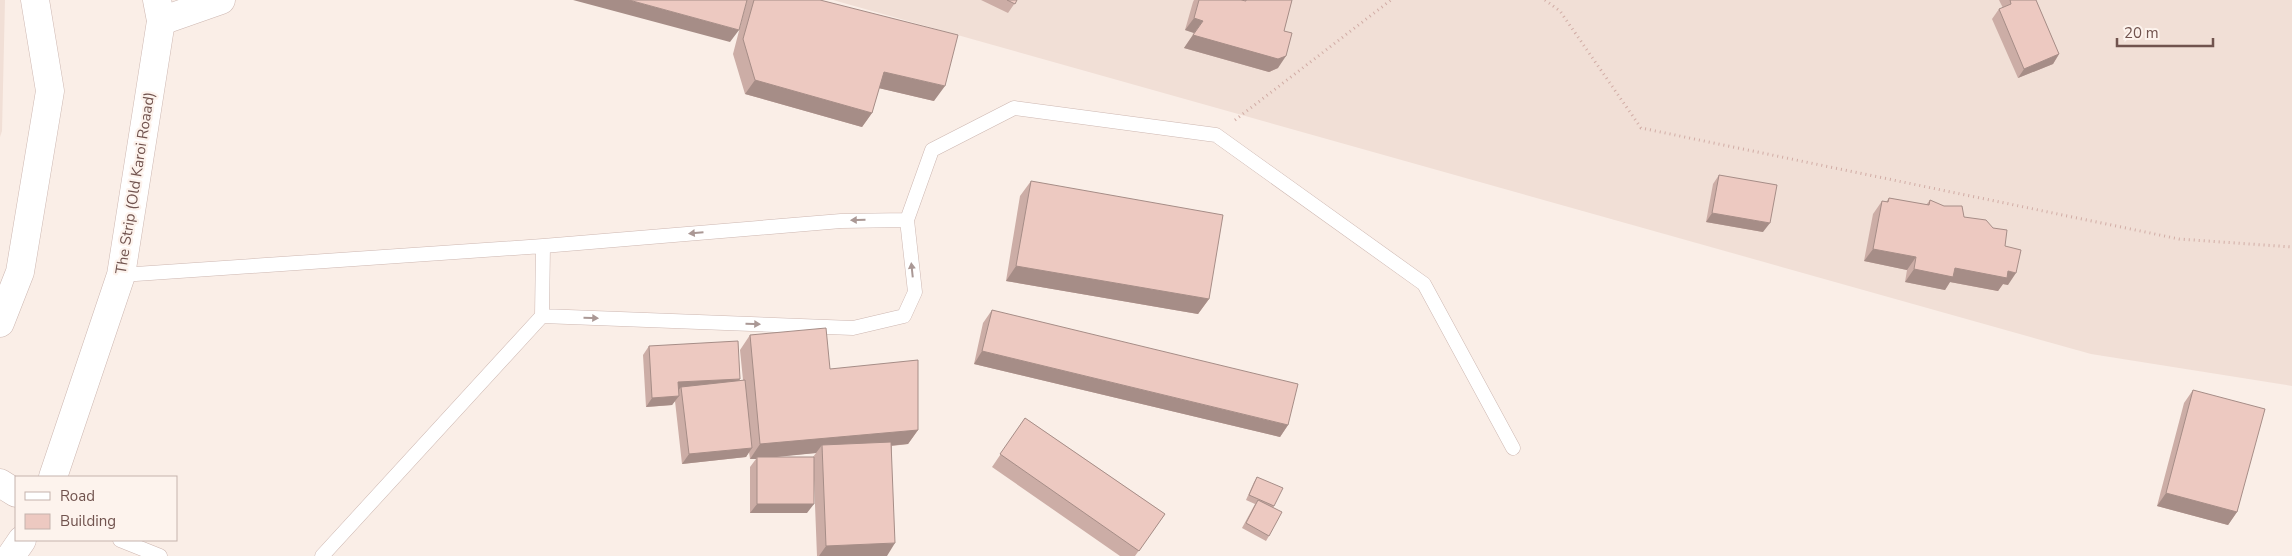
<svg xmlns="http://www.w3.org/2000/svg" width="2292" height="556" viewBox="0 0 2292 556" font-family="'Nunito Sans',sans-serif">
<rect width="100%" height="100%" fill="#faeee7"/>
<!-- residential -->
<path fill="#f1dfd6" d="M0 0H5L2 131 0 137Z
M833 0H2292V386L2091 354Z"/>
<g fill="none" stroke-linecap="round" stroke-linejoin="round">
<defs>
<path id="service" d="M121 275 543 246 841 221 907 220
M542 316 853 328 904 316 915 292 907 220 932 150 1014 108 1216 135 1424 284 1513 448
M120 540 160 556
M322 556 542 316 543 246"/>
<path id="minor" d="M161 21 221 0
M0 323 20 272 50 91 35 0
M0 483 16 493"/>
<path id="tertiary" d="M53 477 121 275 161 21 157 0
M11 556 22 540"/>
</defs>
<!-- service casing -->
<use href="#service" stroke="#cdb7b1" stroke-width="15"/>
<!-- minor casing -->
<use href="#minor" stroke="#cdb7b1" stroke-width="29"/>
<!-- tertiary casing -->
<use href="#tertiary" stroke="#cdb7b1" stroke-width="29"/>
<!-- path -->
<path stroke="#d1aca5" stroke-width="3" stroke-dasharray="1 4" stroke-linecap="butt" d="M1545 0 1560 11 1641 128 2179 239 2292 247
M1235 120 1391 0"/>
<!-- service -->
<use href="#service" stroke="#fff" stroke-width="14"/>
<!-- minor -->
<use href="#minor" stroke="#fff" stroke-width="28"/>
<!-- tertiary -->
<use href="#tertiary" stroke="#fff" stroke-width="28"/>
</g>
<!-- wall -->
<path fill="#ccada6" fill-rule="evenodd" d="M747 0H820L934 101 879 88 872 113 862 127 745 94 733 54Z
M981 0H1017L1008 13Z
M1194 0H1292L1284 31 1278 68 1269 72 1184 48 1194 33 1185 30 1193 2Z
M1999 0H2036L2059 54 2053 64 2018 78 1992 19 1999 9 2003 8Z
M1719 175 1763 232 1706 222 1713 184Z
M1031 181 1209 299 1198 314 1006 281 1020 196Z
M1889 198 1926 205 1930 200 1964 217 2005 246 2008 285 2003 284 1998 291 1950 282 1945 290 1905 282 1907 270 1864 261 1873 214 1882 201 1886 202Z
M992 310 1288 425 1280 437 974 364 983 323Z
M750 335 830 369 918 430 908 444 892 446 887 556H817L814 479 807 513H750V467L756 459H750L749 452 746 457 682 464 675 401 672 405 646 407 643 355 649 346 738 381 743 380 740 350ZM816 453 813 457H770Z
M2193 390 2237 512 2228 525 2157 506 2184 403Z
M1025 418 1165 514 1135 556H1120L992 467Z
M1257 477 1274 506 1273 508 1269 536 1266 541 1242 528 1255 504 1246 500 1254 482Z"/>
<!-- shaded-wall -->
<path fill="#a68d87" d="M573 0H629L739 30 730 42Z
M1194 18 1203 21 1194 33 1185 30Z
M1193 35 1286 56 1278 68 1269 72 1184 48Z
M2059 54 2053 64 2018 78 2024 69Z
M884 72 945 86 934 101 874 87Z
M755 80 872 113 862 127 745 94Z
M1712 213 1770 223 1763 232 1706 222Z
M1873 249 1916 257 1907 270 1864 261Z
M1016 266 1209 299 1198 314 1006 281Z
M1955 268 2008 271 2016 273 2008 285 2003 284 1998 291 1950 282 1945 290 1905 282 1914 269Z
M982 351 1288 425 1280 437 974 364Z
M740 379 733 388 681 387 678 391V382Z
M679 396 672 405 646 407 652 398Z
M918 430 908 444 822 452V445L816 453 757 459V457L756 459H750L760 444Z
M752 448 746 457 682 464 689 454Z
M2166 493 2237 512 2228 525 2157 506Z
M757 504H814L807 513H750Z
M895 543 887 556H819L826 546Z"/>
<!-- building -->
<path fill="#edc9c1" stroke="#a68d87" d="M629 0H747L739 30Z
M754 0H820L958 35 945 86 884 72 872 113 755 80 743 39Z
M1007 0H1017L1015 4Z
M1199 0H1241L1246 1V0H1292L1284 31 1292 33 1286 56 1278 59 1193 35 1203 21 1194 18Z
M2010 0H2036L2059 54 2024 69 1999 9 2011 4Z
M1719 175 1777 185 1770 223 1712 213Z
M1031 181 1223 215 1209 299 1016 266Z
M1889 198 1929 205 1930 200 1944 206H1962L1964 217 1986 220 1993 228 2007 230 2005 246 2021 250 2016 273 2008 271 2007 278 1955 268 1953 277 1914 269 1916 257 1873 249 1882 201 1888 202Z
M992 310 1298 384 1288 425 982 351Z
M826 328 830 369 918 360V430L760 444 750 335Z
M738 341 740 379 678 382 679 396 652 398 649 346Z
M745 380 752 448 689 454 681 387Z
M2193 390 2265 409 2237 512 2166 493Z
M1025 418 1165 514 1139 551 1000 454Z
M891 442 895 543 826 546 822 445Z
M757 457H814V504H757Z
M1257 477 1283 488 1274 506 1249 495Z
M1258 500 1282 512 1269 536 1246 523Z"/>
<!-- one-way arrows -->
<defs><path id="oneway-solid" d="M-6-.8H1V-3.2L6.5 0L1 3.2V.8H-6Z" transform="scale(1.25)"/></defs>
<g fill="#aa9895">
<use href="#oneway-solid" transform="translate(858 220) rotate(179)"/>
<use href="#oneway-solid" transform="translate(696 233) rotate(175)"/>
<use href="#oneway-solid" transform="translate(912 270) rotate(-96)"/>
<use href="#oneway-solid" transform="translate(591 318) rotate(2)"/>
<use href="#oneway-solid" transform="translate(753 324) rotate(2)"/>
</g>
<g text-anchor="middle" stroke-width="4.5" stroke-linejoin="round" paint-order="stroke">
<!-- street labels -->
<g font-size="15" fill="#71534e" stroke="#fdf3ed">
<text transform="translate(135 183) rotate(-81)" y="5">The Strip (Old Karoi Roaad)</text>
</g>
</g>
<!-- legend -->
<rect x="15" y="476" width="162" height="65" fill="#fdf3ed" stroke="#c5b3ad"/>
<rect x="25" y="492" width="25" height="8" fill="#ffffff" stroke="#c5b3ad"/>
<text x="60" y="501" font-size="15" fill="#71534e">Road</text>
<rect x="25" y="514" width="25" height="15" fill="#edc9c1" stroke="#c5b3ad"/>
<text x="60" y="526" font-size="15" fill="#71534e">Building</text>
<!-- scale -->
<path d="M2117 38v8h96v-8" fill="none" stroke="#71534e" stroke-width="2.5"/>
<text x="2124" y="38" font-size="15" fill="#71534e" stroke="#fdf3ed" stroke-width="4" paint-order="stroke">20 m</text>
</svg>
